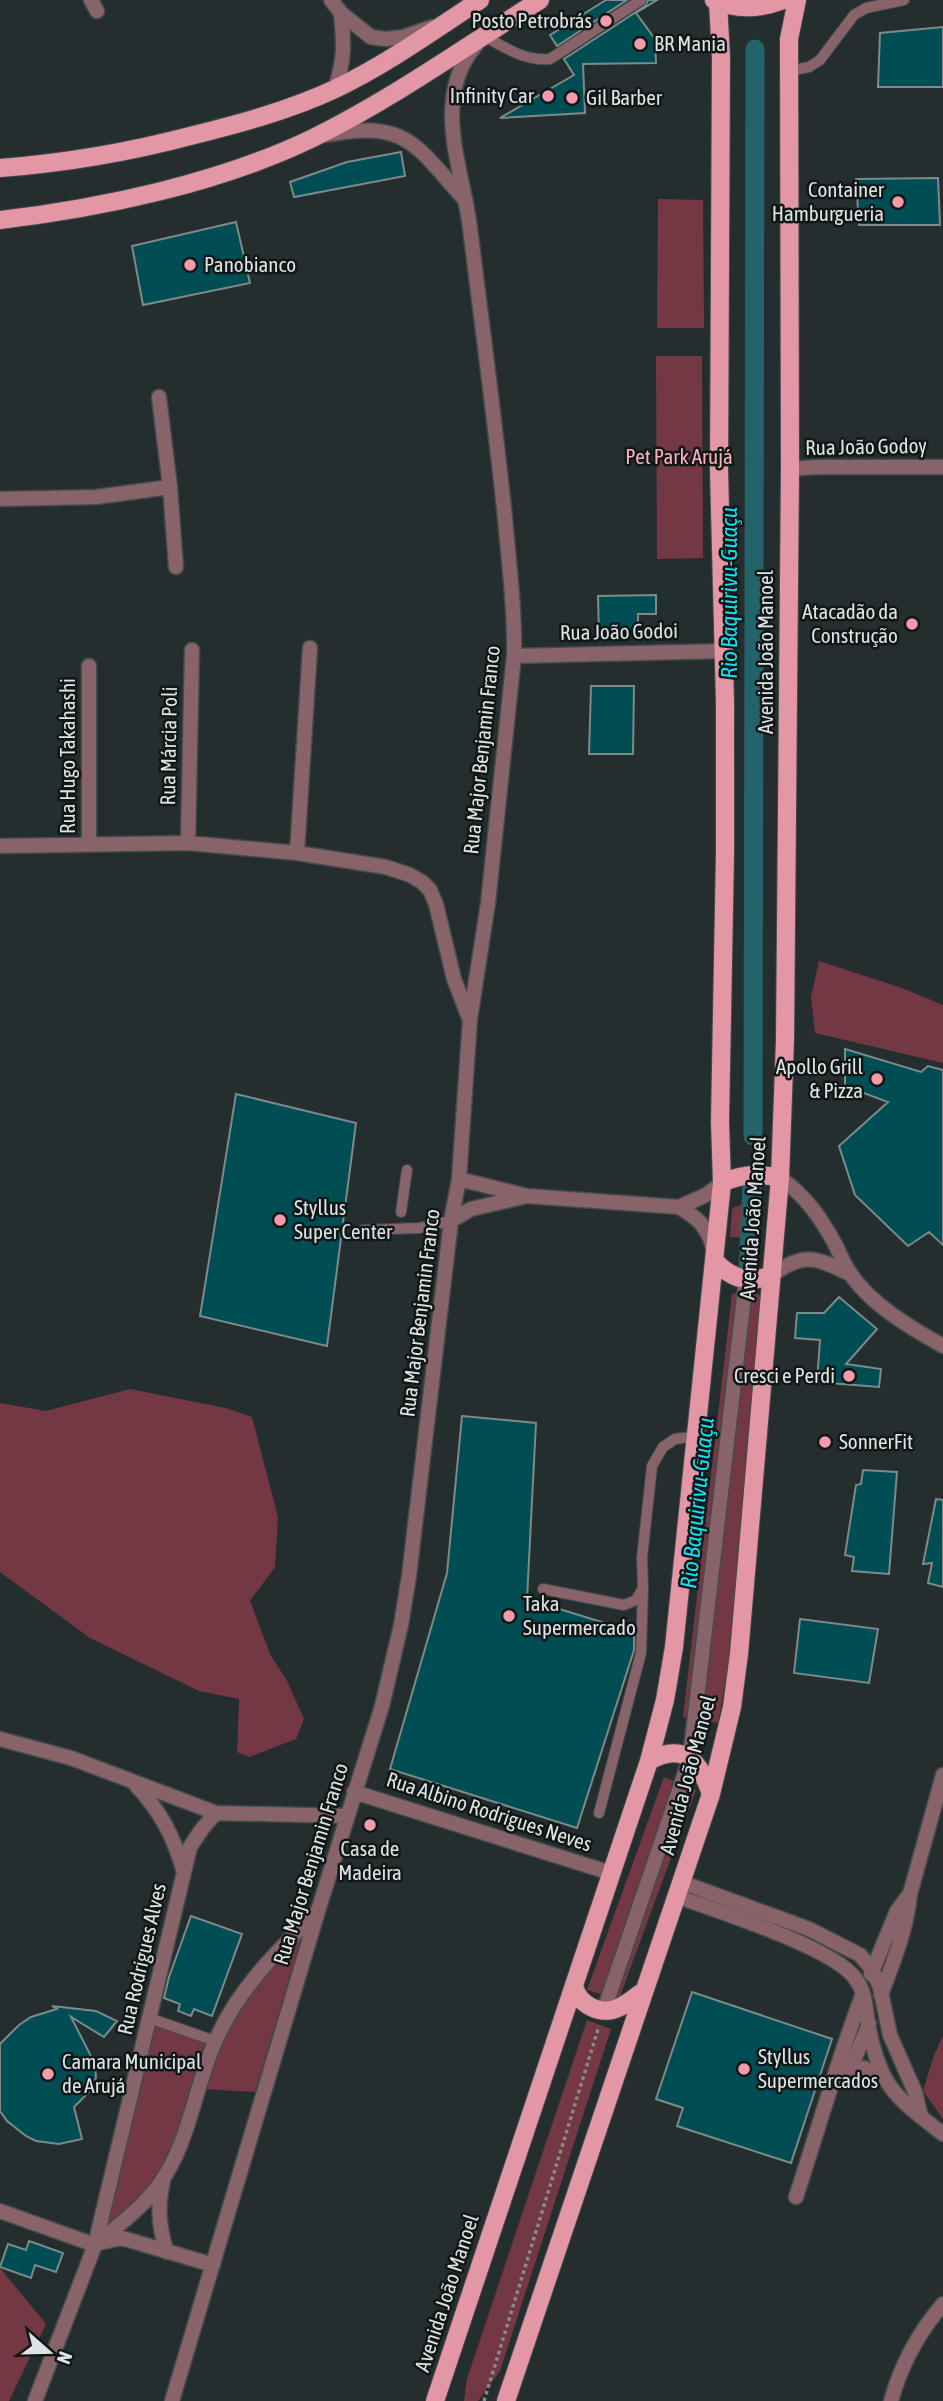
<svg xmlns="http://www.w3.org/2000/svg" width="943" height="2401" viewBox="0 0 943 2401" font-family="'Asap Condensed',sans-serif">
<rect width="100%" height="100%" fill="#252e2f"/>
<!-- green -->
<path fill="#743845" d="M658 199 703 200 704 328H657Z
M656 356H702L703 558 657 559Z
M819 961 902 988 943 1005V1063L815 1033 811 997Z
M744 1204 755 1211 752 1238 730 1237 732 1208Z
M750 1289 764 1298 732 1645 718 1723 683 1717 732 1294Z
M130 1389 226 1408 252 1417 278 1517 275 1567 250 1601 271 1656 286 1679 304 1719 296 1739 249 1757 237 1752 239 1699 199 1691 90 1638 0 1572V1403L46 1411Z
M664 1777 696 1790 619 1999 587 1990Z
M302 1936 255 2092 203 2089 235 2012 271 1966Z
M587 2020 611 2029 500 2371 478 2401H464L467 2379Z
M156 2024 207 2044C192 2087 178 2147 152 2184 139 2201 122 2214 105 2228Z
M943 2036V2119L923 2091 934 2055Z
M0 2268 46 2324 9 2401H0Z"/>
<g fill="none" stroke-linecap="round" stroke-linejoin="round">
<!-- canal -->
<path stroke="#22646a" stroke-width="19" d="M753 1136 755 49
M748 1271 752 1185"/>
</g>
<!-- building -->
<path fill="#004e54" stroke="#7d898a" stroke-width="2" d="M606 0H627L557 46 550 35Z
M648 0H657L636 13 655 39 656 63 583 64 585 113 500 118 574 75 564 59 645 6Z
M943 27V87H878L880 33Z
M401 152 405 176 294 197 290 182 347 162Z
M938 178 940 225H859L856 179Z
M236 222 250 283 143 305 132 246Z
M656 595V614H638V634L599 635 598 596Z
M591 686H634L633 754H589Z
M845 1049 921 1072 928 1066 943 1070V1245L929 1232 908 1246 855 1195 839 1146 888 1102 845 1086Z
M236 1094 356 1123 327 1346 200 1316Z
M839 1297 877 1329 846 1364 881 1369 879 1387 817 1382 820 1340 795 1338 797 1313H824Z
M462 1416 536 1423 527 1599 634 1632V1650L577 1828 390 1769 447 1573Z
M863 1470 897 1472 889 1574 852 1571 854 1557 845 1555 856 1485 861 1484Z
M936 1499 943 1500V1587L928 1583 932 1563 923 1564Z
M800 1619 878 1629 869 1683 794 1673Z
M191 1916 242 1934 212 2016 194 2009 191 2016 178 2011 180 2004 164 1998 169 1977Z
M692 1992 832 2039 791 2163 677 2126 683 2108 656 2099Z
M52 2006 96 2011 117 2021 104 2037 71 2017 95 2064 96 2078 90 2091 74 2107 82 2139 59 2144 36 2141 26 2136 7 2121 0 2111V2044L19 2025 31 2017 57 2009Z
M29 2241 63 2253 56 2272 35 2265 31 2278 0 2267 8 2244 26 2250Z"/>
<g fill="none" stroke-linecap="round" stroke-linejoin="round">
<defs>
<path id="service" d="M484 36C506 48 524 61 550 59L641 0
M789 71 809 67 820 60 854 15 866 8 904 0
M401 1212 407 1170
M363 1230 419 1228 451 1221
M543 1589 624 1605 636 1600 643 1588 642 1558 652 1466 663 1447 675 1439 697 1436
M599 1813 641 1653 643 1588
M149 2018 215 2041"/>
<path id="pedestrian" d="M604 2010 690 1758 746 1280"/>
<path id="minor" d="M91 0 97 11
M326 135C408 119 416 146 466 201
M159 397 170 487 176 567
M790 469 817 467H943
M0 499 96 497 170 487
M514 656 724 651
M89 666V845
M188 843 192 650
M0 846 188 843 297 853 386 867 410 875 422 882 430 890 436 904 454 979 469 1018
M297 853 310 648
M527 1196 679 1207C699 1218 710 1230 714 1253
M679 1207 706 1195 722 1183
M451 1221 471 1209 527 1196 459 1179
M0 1739 71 1758 216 1813 347 1816
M135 1784C161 1812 173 1835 184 1872
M354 1792 611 1873
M681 1882 809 1929 860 1955 872 1969 880 1987 890 2035 915 2092 921 2117
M676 1896C717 1911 832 1947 855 1978 867 1993 865 2011 869 2029 881 2089 897 2098 943 2134
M871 1974 897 1911 909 1895
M881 1995C893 1962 907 1929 910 1894L943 1775
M848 2068H864L884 2077
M834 2083 854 2060 869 2024
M163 2181C157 2205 159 2229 167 2252
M796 2197C818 2130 837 2062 862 1996
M0 2211 95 2245
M99 2243 122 2238 213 2265
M95 2245C117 2226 140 2210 158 2186 189 2145 194 2089 215 2042 237 1990 277 1951 317 1912
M35 2401 95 2245 190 1847 202 1829 216 1813
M172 2401 318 1911 382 1706 401 1625 409 1576 451 1221 459 1179 470 1019 488 903 514 656C515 610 509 564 505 518 495 421 482 325 470 228 465 189 452 152 452 113 453 86 459 65 476 45
M891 2401C901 2365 918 2333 943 2304"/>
<path id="tertiary" d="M331 0 341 13 371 37 386 39 403 37 432 27
M335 89C345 58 344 45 341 13
M780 1178C805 1195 821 1218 835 1244 840 1254 844 1264 850 1273 870 1304 911 1328 943 1346
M772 1275C804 1251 817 1258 850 1274"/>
<path id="primary" d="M714 0C738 11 760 9 783 0
M0 168C66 163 130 152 194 135 242 123 290 110 335 89 387 64 433 31 480 0
M0 220C102 208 220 183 313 138 392 99 465 47 540 0
M722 1183C741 1174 760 1173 780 1178
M715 1261C731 1279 750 1284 772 1275
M649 1761C685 1741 700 1762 711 1794
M574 1986C579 2005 601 2017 620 2007 629 2003 636 1996 644 1991
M435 2401 649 1761 665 1700 674 1647 722 1183 720 1122 725 853V703L719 471 721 57 718 2
M506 2401 711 1794 732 1707 739 1654 780 1178 785 1040 790 469 789 39 797 0"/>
</defs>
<!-- service casing -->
<use href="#service" stroke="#434b4c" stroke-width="12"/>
<!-- pedestrian casing -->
<use href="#pedestrian" stroke="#434b4c" stroke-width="17"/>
<!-- minor casing -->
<use href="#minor" stroke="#434b4c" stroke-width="17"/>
<!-- tertiary casing -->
<use href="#tertiary" stroke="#434b4c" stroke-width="17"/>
<!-- primary casing -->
<use href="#primary" stroke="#434b4c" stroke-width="20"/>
<!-- path -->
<path stroke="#848c8d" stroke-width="3.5" stroke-dasharray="3.5 3.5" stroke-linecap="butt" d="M484 2401 599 2026"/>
<!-- service -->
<use href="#service" stroke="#886369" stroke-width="10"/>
<!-- pedestrian -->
<use href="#pedestrian" stroke="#886369" stroke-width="14"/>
<!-- minor -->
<use href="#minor" stroke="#886369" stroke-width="14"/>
<!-- tertiary -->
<use href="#tertiary" stroke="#886369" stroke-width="14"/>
<!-- primary -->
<use href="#primary" stroke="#e397a5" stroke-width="18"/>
</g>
<!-- markers -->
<g fill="#f39aab" stroke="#111616" stroke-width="2.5">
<circle cx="606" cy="21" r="7"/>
<circle cx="640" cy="44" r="7"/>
<circle cx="548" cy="96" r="7"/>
<circle cx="572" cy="98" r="7"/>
<circle cx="898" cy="202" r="7"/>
<circle cx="190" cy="265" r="7"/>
<circle cx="912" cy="624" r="7"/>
<circle cx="877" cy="1079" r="7"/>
<circle cx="280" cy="1220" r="7"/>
<circle cx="849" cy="1376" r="7"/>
<circle cx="825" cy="1442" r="7"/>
<circle cx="509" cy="1616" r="7"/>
<circle cx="370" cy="1825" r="7"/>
<circle cx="744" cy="2069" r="7"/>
<circle cx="48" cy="2074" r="7"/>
</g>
<g text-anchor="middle" stroke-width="5" stroke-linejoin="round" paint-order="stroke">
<!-- poi labels -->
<g font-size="21" fill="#dee4e5" stroke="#111616" text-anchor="start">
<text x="592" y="28" text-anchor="end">Posto Petrobrás</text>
<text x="654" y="51">BR Mania</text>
<text x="534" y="103" text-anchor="end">Infinity Car</text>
<text x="586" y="105">Gil Barber</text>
<text x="884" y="197" text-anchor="end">Container<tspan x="884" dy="24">Hamburgueria</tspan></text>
<text x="204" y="272">Panobianco</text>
<text x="898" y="619" text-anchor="end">Atacadão da<tspan x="898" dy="24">Construção</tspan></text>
<text x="863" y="1074" text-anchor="end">Apollo Grill<tspan x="863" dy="24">&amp; Pizza</tspan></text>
<text x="294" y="1215">Styllus<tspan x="294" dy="24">Super Center</tspan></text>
<text x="835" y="1383" text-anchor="end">Cresci e Perdi</text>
<text x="839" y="1449">SonnerFit</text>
<text x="523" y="1611">Taka<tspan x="523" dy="24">Supermercado</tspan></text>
<text x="370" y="1856" text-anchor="middle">Casa de<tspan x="370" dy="24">Madeira</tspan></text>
<text x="758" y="2064">Styllus<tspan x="758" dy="24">Supermercados</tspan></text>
<text x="62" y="2069">Camara Municipal<tspan x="62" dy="24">de Arujá</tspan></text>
</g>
<!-- street labels -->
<g font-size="21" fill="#dee4e5" stroke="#111616">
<text transform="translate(866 447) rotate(-1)" y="7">Rua João Godoy</text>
<text transform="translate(619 632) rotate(-1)" y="7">Rua João Godoi</text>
<text transform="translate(766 652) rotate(-90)" y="7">Avenida João Manoel</text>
<text transform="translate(169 746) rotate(-89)" y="7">Rua Márcia Poli</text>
<text transform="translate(482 750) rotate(-84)" y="7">Rua Major Benjamin Franco</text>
<text transform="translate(68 756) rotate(-90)" y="7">Rua Hugo Takahashi</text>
<text transform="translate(753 1218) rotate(-86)" y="7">Avenida João Manoel</text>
<text transform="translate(420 1313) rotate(-83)" y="7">Rua Major Benjamin Franco</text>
<text transform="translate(688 1775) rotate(-75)" y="7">Avenida João Manoel</text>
<text transform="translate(489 1812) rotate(18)" y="7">Rua Albino Rodrigues Neves</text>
<text transform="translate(311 1864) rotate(-73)" y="7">Rua Major Benjamin Franco</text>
<text transform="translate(142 1959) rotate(-77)" y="7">Rua Rodrigues Alves</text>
<text transform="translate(447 2293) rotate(-72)" y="7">Avenida João Manoel</text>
</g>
<!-- park labels -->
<g font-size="21" fill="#f9b2be" stroke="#111616">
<text x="679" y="464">Pet Park Arujá</text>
</g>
<!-- water labels -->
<g font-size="23" font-style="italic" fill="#13e0f1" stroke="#111616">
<text transform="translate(729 593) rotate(-90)" y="8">Rio Baquirivu-Guaçu</text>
<text transform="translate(697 1503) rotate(-84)" y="8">Rio Baquirivu-Guaçu</text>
</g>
</g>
<!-- north arrow -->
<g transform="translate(49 2352) rotate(110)" stroke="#111616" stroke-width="5" paint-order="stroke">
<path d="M0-5L12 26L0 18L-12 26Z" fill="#dee4e5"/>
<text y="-10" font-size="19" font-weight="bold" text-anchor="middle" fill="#dee4e5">N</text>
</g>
</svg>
